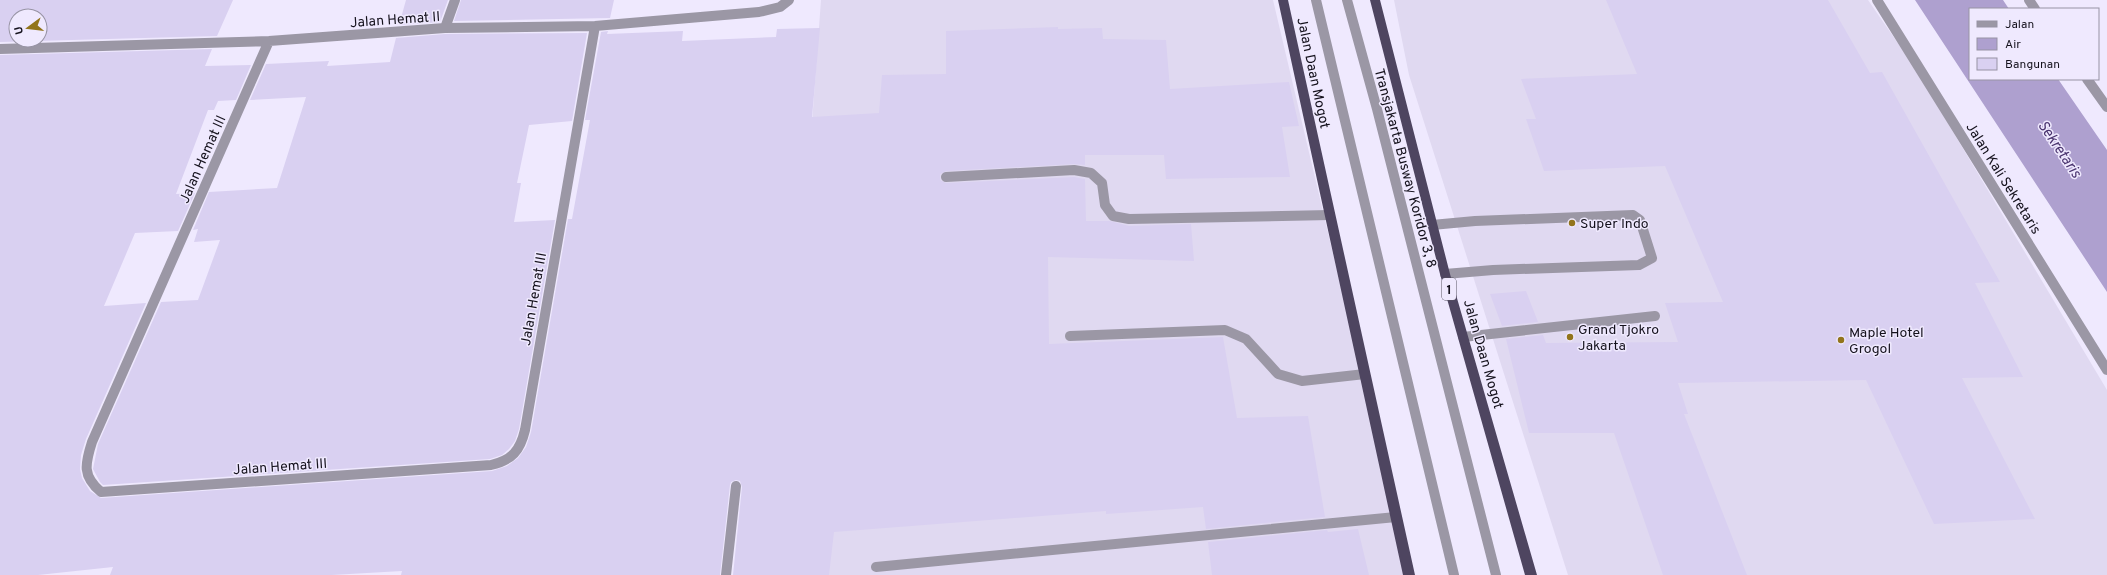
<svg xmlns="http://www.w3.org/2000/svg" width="2107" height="575" viewBox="0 0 2107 575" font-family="Overpass,sans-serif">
<rect width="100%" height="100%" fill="#efe9fe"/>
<!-- built -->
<path fill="#e0d9f1" d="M821 0H1273L1409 575H779Z
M1394 0H1868L1915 68 2107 390V575H1568L1409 75Z"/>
<!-- water -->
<path fill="#aea0cf" d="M1915 0H2003L2009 9H1970V79H2058L2107 150V292Z"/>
<!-- building -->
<path fill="#d9d0f1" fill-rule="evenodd" d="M0 0H233L217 36 0 42ZM16 16H40V40H16Z
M406 0H448L440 22 399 25Z
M461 0H614L610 18 454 21Z
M1606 0H1828L1870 73 1882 72 2000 282 1975 283 2023 377 1962 378 2035 519 1934 524 1866 380 1678 383 1688 414H1684L1747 575H1663L1614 433H1529L1506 339 1543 335 1546 343 1678 342 1665 303 1723 302 1665 166 1544 171 1526 119H1536L1521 79 1637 74Z
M1058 27V29L1102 28 1103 39 1166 40 1170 89 1289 82 1299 126 1282 127 1290 177 1166 179 1164 155H1085V165L1074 164 946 171 940 174V180L946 183 1074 177 1085 179 1086 221H1110L1129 226 1191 224 1194 261 1048 257 1049 344 1223 337 1237 418 1308 416 1325 517 1206 529 1203 507 1106 514V511L834 532 829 575H733L742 487 740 481 736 480 731 482 730 485 720 575H401L402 571 332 575H110L113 567 38 575H0V55L212 49 205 66 251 65 236 100 218 101 214 110H208L176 194 195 193 178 231 135 233 104 306 146 303 86 439 81 455 80 469 82 478 90 491 101 498 492 471 507 466 518 458 526 447 531 432 568 219H572L590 120H585L601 32 608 31 607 34 683 31 682 41 776 37 777 29 820 28 812 117 879 113 882 75 946 74V31Z
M587 33 572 121 529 125 517 183H521L514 222 555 220 519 429 515 441 509 449 502 455 490 459 103 485 100 482 93 469 98 444 161 302 198 300 220 240 194 242 198 229 193 230 209 192 277 188 306 97 250 100 266 64 329 61 327 66 390 62 396 38 445 34Z
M1526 291 1538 322 1502 326 1490 294Z
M1358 529 1369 575H1212L1208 542 1327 530 1328 532Z"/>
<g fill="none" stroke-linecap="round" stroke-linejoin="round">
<!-- service -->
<path stroke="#9b97a5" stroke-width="10" d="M1316 0 1454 575
M1347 0 1377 109 1496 575
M946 177 1074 170 1091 173 1102 183 1105 205 1113 216 1129 219 1330 215
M1432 225 1475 221 1633 215 1640 220 1652 258 1639 265 1493 270 1445 274
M1070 336 1225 330 1246 339 1278 374 1302 381 1365 374
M1463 337 1655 316
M876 567 1396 517"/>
<!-- minor -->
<path stroke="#9b97a5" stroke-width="10" d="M1877 0 2107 370
M2029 0 2035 9
M445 28 455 0
M269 41 92 442C85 464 82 476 101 492L491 465C512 460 520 451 525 430L595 26
M0 49 269 41 445 28 595 26 759 12 780 7 789 0
M2087 79 2107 107
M726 575 736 486"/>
<!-- trunk -->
<path fill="#4e4560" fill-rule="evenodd" d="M1278 0H1288L1415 575H1403Z
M1370 0H1380L1450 274 1537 575H1525L1440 274Z"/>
</g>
<!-- markers -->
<g fill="#92741b" stroke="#efe9fe" stroke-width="1.5">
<circle cx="1572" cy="223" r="4"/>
<circle cx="1570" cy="337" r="4"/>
<circle cx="1841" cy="340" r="4"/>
</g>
<g text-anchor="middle" stroke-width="3" stroke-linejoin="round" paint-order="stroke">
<!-- shield labels -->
<rect fill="#efe9fe" stroke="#565260" stroke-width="1" x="1442" y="278" width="14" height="22" rx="3"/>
<g font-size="13" font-weight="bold" fill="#14111c">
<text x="1449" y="294">1</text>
</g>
<!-- street labels -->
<g font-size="14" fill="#14111c" stroke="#efe9fe">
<text transform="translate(395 19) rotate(-4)" y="5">Jalan Hemat II</text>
<text transform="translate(1314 73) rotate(78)" y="5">Jalan Daan Mogot</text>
<text transform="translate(202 159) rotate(-66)" y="5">Jalan Hemat III</text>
<text transform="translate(1406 168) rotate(75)" y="5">Transjakarta Busway Koridor 3, 8</text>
<text transform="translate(2004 178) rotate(58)" y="5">Jalan Kali Sekretaris</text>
<text transform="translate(533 299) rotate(-80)" y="5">Jalan Hemat III</text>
<text transform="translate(1484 354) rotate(74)" y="5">Jalan Daan Mogot</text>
<text transform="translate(280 466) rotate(-4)" y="5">Jalan Hemat III</text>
</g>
<!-- poi labels -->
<g font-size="14" fill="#14111c" stroke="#efe9fe" text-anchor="start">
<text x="1580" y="228">Super Indo</text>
<text x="1578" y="334">Grand Tjokro<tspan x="1578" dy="16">Jakarta</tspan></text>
<text x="1849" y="337">Maple Hotel<tspan x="1849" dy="16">Grogol</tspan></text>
</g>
<!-- water labels -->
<g font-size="15" font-style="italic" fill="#4a346f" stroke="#efe9fe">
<text transform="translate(2060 149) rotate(56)" y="5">Sekretaris</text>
</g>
</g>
<!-- legend -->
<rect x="1969" y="8" width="130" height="72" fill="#efe9fe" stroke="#9793a4"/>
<rect x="1977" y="21" width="20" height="6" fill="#9b97a5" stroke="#9793a4"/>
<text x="2005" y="28" font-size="12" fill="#14111c">Jalan</text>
<rect x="1977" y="38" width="20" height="12" fill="#aea0cf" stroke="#9793a4"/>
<text x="2005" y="48" font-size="12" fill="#14111c">Air</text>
<rect x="1977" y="58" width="20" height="12" fill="#d9d0f1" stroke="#9793a4"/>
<text x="2005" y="68" font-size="12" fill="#14111c">Bangunan</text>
<!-- north arrow -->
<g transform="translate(28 28) rotate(255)"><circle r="19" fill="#efe9fe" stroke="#9793a4"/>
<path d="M0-3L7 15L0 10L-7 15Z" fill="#92741b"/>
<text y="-6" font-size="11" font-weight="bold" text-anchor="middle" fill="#14111c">U</text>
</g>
</svg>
